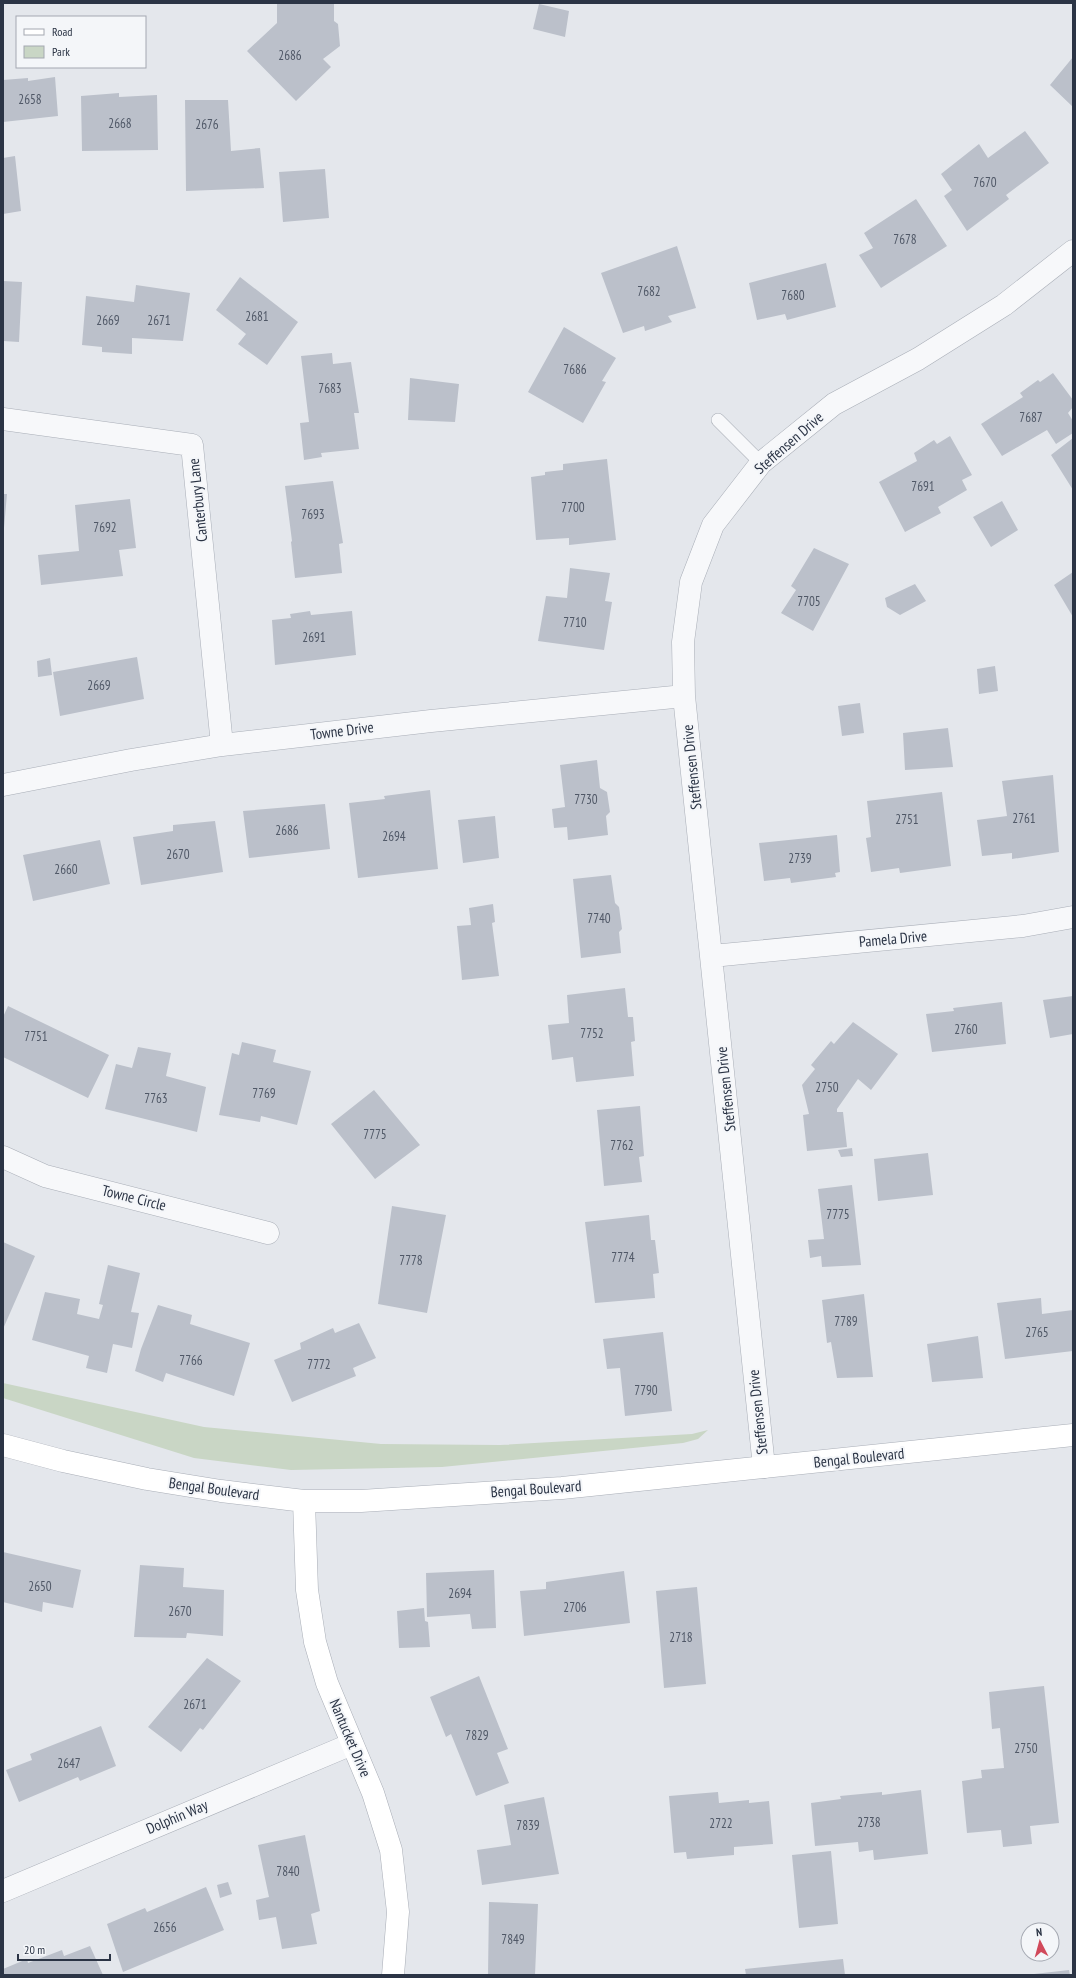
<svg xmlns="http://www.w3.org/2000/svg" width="1076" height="1978" viewBox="0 0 1076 1978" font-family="'PT Sans Narrow',sans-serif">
<rect width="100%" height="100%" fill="#e4e7ec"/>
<!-- green -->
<path fill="#c9d6c5" d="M3 1383 204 1427 381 1444 500 1445 692 1434 708 1430 698 1439 683 1443 442 1467 291 1470 194 1458 3 1398Z"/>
<!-- building -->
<path fill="#bbc0ca" d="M277 3H334V21L338 24 340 46 323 59 331 67 296 101 247 51 277 23Z
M539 4 569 11 565 37 533 29Z
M1073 57V107L1050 85Z
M55 77 58 116 3 122V80L28 78V81Z
M119 93V97L157 95 158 150 82 151 81 96Z
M185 100H228L231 151 260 148 264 188 186 191Z
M1025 131 1049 163 1006 195 1009 199 967 231 944 196 952 190 941 174 979 144 988 158Z
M15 156 21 211 3 214V158Z
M325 169 329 218 283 222 279 172Z
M916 199 947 246 881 288 859 255 873 248 864 233Z
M677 246 696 308 668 316 672 322 645 331 644 326 623 333 601 273Z
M826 263 836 307 787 320 785 314 757 320 749 283Z
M240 277 298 322 267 365 238 344 246 334 216 310Z
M3 281 22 282 19 342 3 341Z
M136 285 190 293 183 341 132 338V354L102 352V347L82 345 86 296 134 302Z
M564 327 616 358 602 381 606 382 583 423 528 392Z
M332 353 333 364 351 362 359 413H354L359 449 321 453 322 457 304 460 300 423 309 422 301 356Z
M1053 373 1073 400V407L1068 413 1073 421V433L1056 444 1047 430 1002 456 981 424 1023 397 1020 393 1038 380 1040 382Z
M410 378 459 384 455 422 408 420Z
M950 436 972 475 962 480 967 490 938 507 941 513 905 532 879 482 917 461 914 453 934 440 937 444Z
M1073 438V490L1051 455Z
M607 459 616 540 569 545V538L536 540 531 477 545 475V472L563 470V464Z
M333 481 343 543 339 544 342 573 295 578 291 542 292 541 285 486Z
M3 494H7L4 528H3Z
M130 499 136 548 119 550 123 576 41 585 38 555 79 551 75 505Z
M1002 501 1018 530 991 547 973 517Z
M814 548 849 564 813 631 781 613 796 590 791 586Z
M570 568 610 573 605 601 612 602 604 650 538 641 546 596 567 598Z
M1073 572V617L1054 585Z
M915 584 926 601 900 615 887 607 885 598Z
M310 611 311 615 352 611 356 655 275 665 272 620 291 618 290 614Z
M137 657 144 699 60 716 53 672Z
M50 658 52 675 38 677 37 661Z
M995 666 998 691 979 694 977 669Z
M860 703 864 733 842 736 838 706Z
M948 728 953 767 905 770 903 733Z
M597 760 600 788 607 792 610 812 606 816 608 835 568 840 567 827 554 828 552 809 565 807 560 765Z
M1053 775 1059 852 1012 859V853L982 856 977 820 1007 816 1002 781Z
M430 790 438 869 358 878 349 803 385 799 384 796Z
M942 792 951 866 900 873 899 868 871 872 866 838 871 837 867 801Z
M325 804 330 849 249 858 243 811Z
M495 816 499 858 463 863 458 820Z
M215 821 223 872 141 885 133 837 173 831V825Z
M837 835 840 872 835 873 836 877 791 883 790 878 764 881 759 843Z
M100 840 110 884 33 901 23 855Z
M611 875 615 903 619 907 622 929 619 932 621 953 581 958 573 879Z
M493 904 495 922 492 923 499 976 462 980 457 926 471 925 469 908Z
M625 988 628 1017H633L635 1041 631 1042 634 1076 576 1082 573 1057 552 1060 548 1025 569 1023 567 995Z
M1073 996V1034L1050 1038 1043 1000Z
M1002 1002 1006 1044 932 1052 926 1014 954 1011 953 1008Z
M8 1006 109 1055 88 1098 3 1057V1017Z
M853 1022 898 1054 871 1090 858 1079 837 1109V1112H843L847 1147 807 1151 803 1115 809 1114 802 1085 815 1069 811 1065 831 1041 834 1044Z
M242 1042 276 1050 273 1062 311 1071 297 1125 261 1116 260 1122 219 1115 232 1053 239 1055Z
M138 1047 171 1053 166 1076 206 1087 197 1132 105 1109 116 1064 132 1068Z
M374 1090 420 1145 375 1179 331 1124Z
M640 1106 644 1156 639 1157 642 1182 604 1186 597 1110Z
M852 1148 853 1156 841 1157 838 1150Z
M928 1153 933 1195 878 1201 874 1159Z
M852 1185 861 1265 822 1267 821 1256 810 1258 808 1240 824 1239 818 1189Z
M392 1206 446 1215 427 1313 378 1304Z
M649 1215 651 1240H655L659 1273 653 1274 655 1298 595 1303 585 1222Z
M3 1242 35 1256 3 1329Z
M108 1265 140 1273 131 1312 139 1313 132 1348 113 1344 107 1373 86 1368 89 1356 32 1340 45 1292 80 1299 77 1314 99 1319 103 1305 99 1304Z
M864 1294 873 1377 837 1378 831 1342 827 1343 822 1300Z
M1041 1298 1042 1314 1073 1310V1351L1005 1359 997 1303Z
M158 1305 192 1315 190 1324 250 1343 234 1396 166 1373 163 1382 135 1371 141 1349Z
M359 1323 376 1358 353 1368 356 1376 292 1402 274 1360 301 1349 300 1343 333 1328 335 1333Z
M663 1332 672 1411 625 1416 620 1368 607 1369 603 1339Z
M978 1336 983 1378 932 1382 927 1344Z
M3 1552 81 1570 73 1608 43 1602 42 1612 3 1602Z
M140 1565 184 1568 183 1587 224 1590 223 1636 187 1633 186 1638 134 1637Z
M494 1570 496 1628 472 1629 470 1614 427 1617 426 1573Z
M624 1571 630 1623 524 1636 520 1591 546 1589V1582Z
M697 1587 706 1684 664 1688 656 1591Z
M424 1608 425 1621 428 1622 430 1647 399 1648 397 1611Z
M207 1658 241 1681 203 1730 200 1728 181 1752 148 1727Z
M479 1676 508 1749 497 1753 509 1783 476 1796 451 1734 446 1737 430 1697Z
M1044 1686 1059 1823 1030 1826 1032 1844 1003 1847 1001 1830 967 1833 962 1781 982 1778 981 1770 1004 1768 1000 1728 992 1729 989 1692Z
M101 1726 116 1766 80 1781 78 1777 19 1802 6 1770 32 1760 30 1754Z
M921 1790 928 1854 874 1860 873 1850 859 1852 858 1842 815 1846 811 1803 841 1799 840 1796 882 1792V1795Z
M718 1792 719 1803 749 1800V1803L769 1801 773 1844 734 1847V1855L687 1859 686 1852 674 1853 669 1796Z
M544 1797 559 1874 482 1885 477 1850 511 1845 504 1805Z
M305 1835 320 1911 311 1914 317 1944 282 1949 276 1917 259 1920 256 1900 269 1897 258 1845Z
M831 1851 838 1924 799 1928 792 1855Z
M228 1882 232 1894 220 1898 217 1885Z
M206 1887 224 1930 123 1972 107 1924 145 1908 147 1912Z
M489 1902 538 1904 535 1975H488Z
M90 1946 103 1975H3V1969L27 1959 28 1963 62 1950 64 1956Z
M843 1959 845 1975H746L745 1969Z
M1069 1970 1070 1975H1034V1974Z"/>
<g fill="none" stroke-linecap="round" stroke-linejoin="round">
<defs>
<path id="lane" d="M718 420 761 463"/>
<path id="street" d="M3 419 192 445 222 745
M3 785 131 760 222 745 431 721 684 696
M712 956 1023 926 1073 917
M3 1157 45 1176 268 1233
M764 1467 684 696 683 642 691 582 713 525 761 463 834 404 918 359 1004 305 1073 251
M3 1891 352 1744"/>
<path id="secondary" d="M3 1445 63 1461 147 1479 221 1491 304 1501H361L562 1488 1073 1435
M304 1501 307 1590 315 1642 327 1683 373 1793 391 1850 398 1912 393 1975"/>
</defs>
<!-- lane casing -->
<use href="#lane" stroke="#a9aeb7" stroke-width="14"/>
<!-- street casing -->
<use href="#street" stroke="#a9aeb7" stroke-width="23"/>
<!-- secondary casing -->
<use href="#secondary" stroke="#a9aeb7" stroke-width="23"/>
<!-- lane -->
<use href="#lane" stroke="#f7f8fa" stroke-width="13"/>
<!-- street -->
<use href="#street" stroke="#f7f8fa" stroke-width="22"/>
<!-- secondary -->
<use href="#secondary" stroke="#fff" stroke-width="22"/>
</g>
<g text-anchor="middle" stroke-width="4" stroke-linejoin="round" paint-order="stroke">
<!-- number labels -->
<g font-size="13" fill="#4f5766">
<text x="290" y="60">2686</text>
<text x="30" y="104">2658</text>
<text x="120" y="128">2668</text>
<text x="207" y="129">2676</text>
<text x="985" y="187">7670</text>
<text x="905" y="244">7678</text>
<text x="649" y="296">7682</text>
<text x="793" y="300">7680</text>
<text x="257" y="321">2681</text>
<text x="108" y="325">2669</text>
<text x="159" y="325">2671</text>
<text x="575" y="374">7686</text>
<text x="330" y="393">7683</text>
<text x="1031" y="422">7687</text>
<text x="923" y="491">7691</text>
<text x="573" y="512">7700</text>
<text x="313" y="519">7693</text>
<text x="105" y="532">7692</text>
<text x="809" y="606">7705</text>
<text x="575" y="627">7710</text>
<text x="314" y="642">2691</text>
<text x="99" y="690">2669</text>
<text x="586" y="804">7730</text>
<text x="1024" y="823">2761</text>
<text x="907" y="824">2751</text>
<text x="287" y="835">2686</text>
<text x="394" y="841">2694</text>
<text x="178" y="859">2670</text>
<text x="800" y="863">2739</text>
<text x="66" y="874">2660</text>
<text x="599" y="923">7740</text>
<text x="966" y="1034">2760</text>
<text x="592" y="1038">7752</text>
<text x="36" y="1041">7751</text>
<text x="827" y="1092">2750</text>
<text x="264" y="1098">7769</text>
<text x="156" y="1103">7763</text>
<text x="375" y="1139">7775</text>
<text x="622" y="1150">7762</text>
<text x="838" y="1219">7775</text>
<text x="623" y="1262">7774</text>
<text x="411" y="1265">7778</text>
<text x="846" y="1326">7789</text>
<text x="1037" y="1337">2765</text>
<text x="191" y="1365">7766</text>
<text x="319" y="1369">7772</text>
<text x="646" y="1395">7790</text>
<text x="40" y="1591">2650</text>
<text x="460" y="1598">2694</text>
<text x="575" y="1612">2706</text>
<text x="180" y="1616">2670</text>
<text x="681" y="1642">2718</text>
<text x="195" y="1709">2671</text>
<text x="477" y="1740">7829</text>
<text x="1026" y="1753">2750</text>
<text x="69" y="1768">2647</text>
<text x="869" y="1827">2738</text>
<text x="721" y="1828">2722</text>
<text x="528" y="1830">7839</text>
<text x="288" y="1876">7840</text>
<text x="165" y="1932">2656</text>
<text x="513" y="1944">7849</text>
</g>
<!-- street labels -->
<g font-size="15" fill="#2b3445" stroke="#f4f6f9">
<text transform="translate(789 443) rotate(-41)" y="5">Steffensen Drive</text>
<text transform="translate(198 500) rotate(-96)" y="5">Canterbury Lane</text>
<text transform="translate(342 731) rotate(-7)" y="5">Towne Drive</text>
<text transform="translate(692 767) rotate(-96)" y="5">Steffensen Drive</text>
<text transform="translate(893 939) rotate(-5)" y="5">Pamela Drive</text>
<text transform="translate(726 1089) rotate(-96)" y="5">Steffensen Drive</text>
<text transform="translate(134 1198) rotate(14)" y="5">Towne Circle</text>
<text transform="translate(758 1412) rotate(-96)" y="5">Steffensen Drive</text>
<text transform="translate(859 1458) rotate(-6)" y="5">Bengal Boulevard</text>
<text transform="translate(214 1489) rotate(8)" y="5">Bengal Boulevard</text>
<text transform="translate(536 1489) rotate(-4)" y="5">Bengal Boulevard</text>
<text transform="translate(350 1738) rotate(67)" y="5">Nantucket Drive</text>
<text transform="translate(177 1817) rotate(-23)" y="5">Dolphin Way</text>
</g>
</g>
<!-- border -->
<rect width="1076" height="1978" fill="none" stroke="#2b3445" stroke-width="8"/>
<!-- legend -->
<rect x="16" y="16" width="130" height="52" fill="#f4f6f9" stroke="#a4a8b1"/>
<rect x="24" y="29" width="20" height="6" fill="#ffffff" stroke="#a4a8b1"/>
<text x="52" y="36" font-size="12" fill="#2b3445">Road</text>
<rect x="24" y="46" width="20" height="12" fill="#c9d6c5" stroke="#a4a8b1"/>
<text x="52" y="56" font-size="12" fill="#2b3445">Park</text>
<!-- north arrow -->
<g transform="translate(1040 1942) rotate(354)"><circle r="19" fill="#f4f6f9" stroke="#a4a8b1"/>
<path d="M0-3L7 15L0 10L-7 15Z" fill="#d1495b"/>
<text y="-6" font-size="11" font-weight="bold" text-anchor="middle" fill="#2b3445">N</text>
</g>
<!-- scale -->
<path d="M18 1954v6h92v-6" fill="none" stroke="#2b3445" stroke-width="2"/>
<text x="24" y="1954" font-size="12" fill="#2b3445" stroke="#f4f6f9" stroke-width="3" paint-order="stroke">20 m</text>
</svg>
